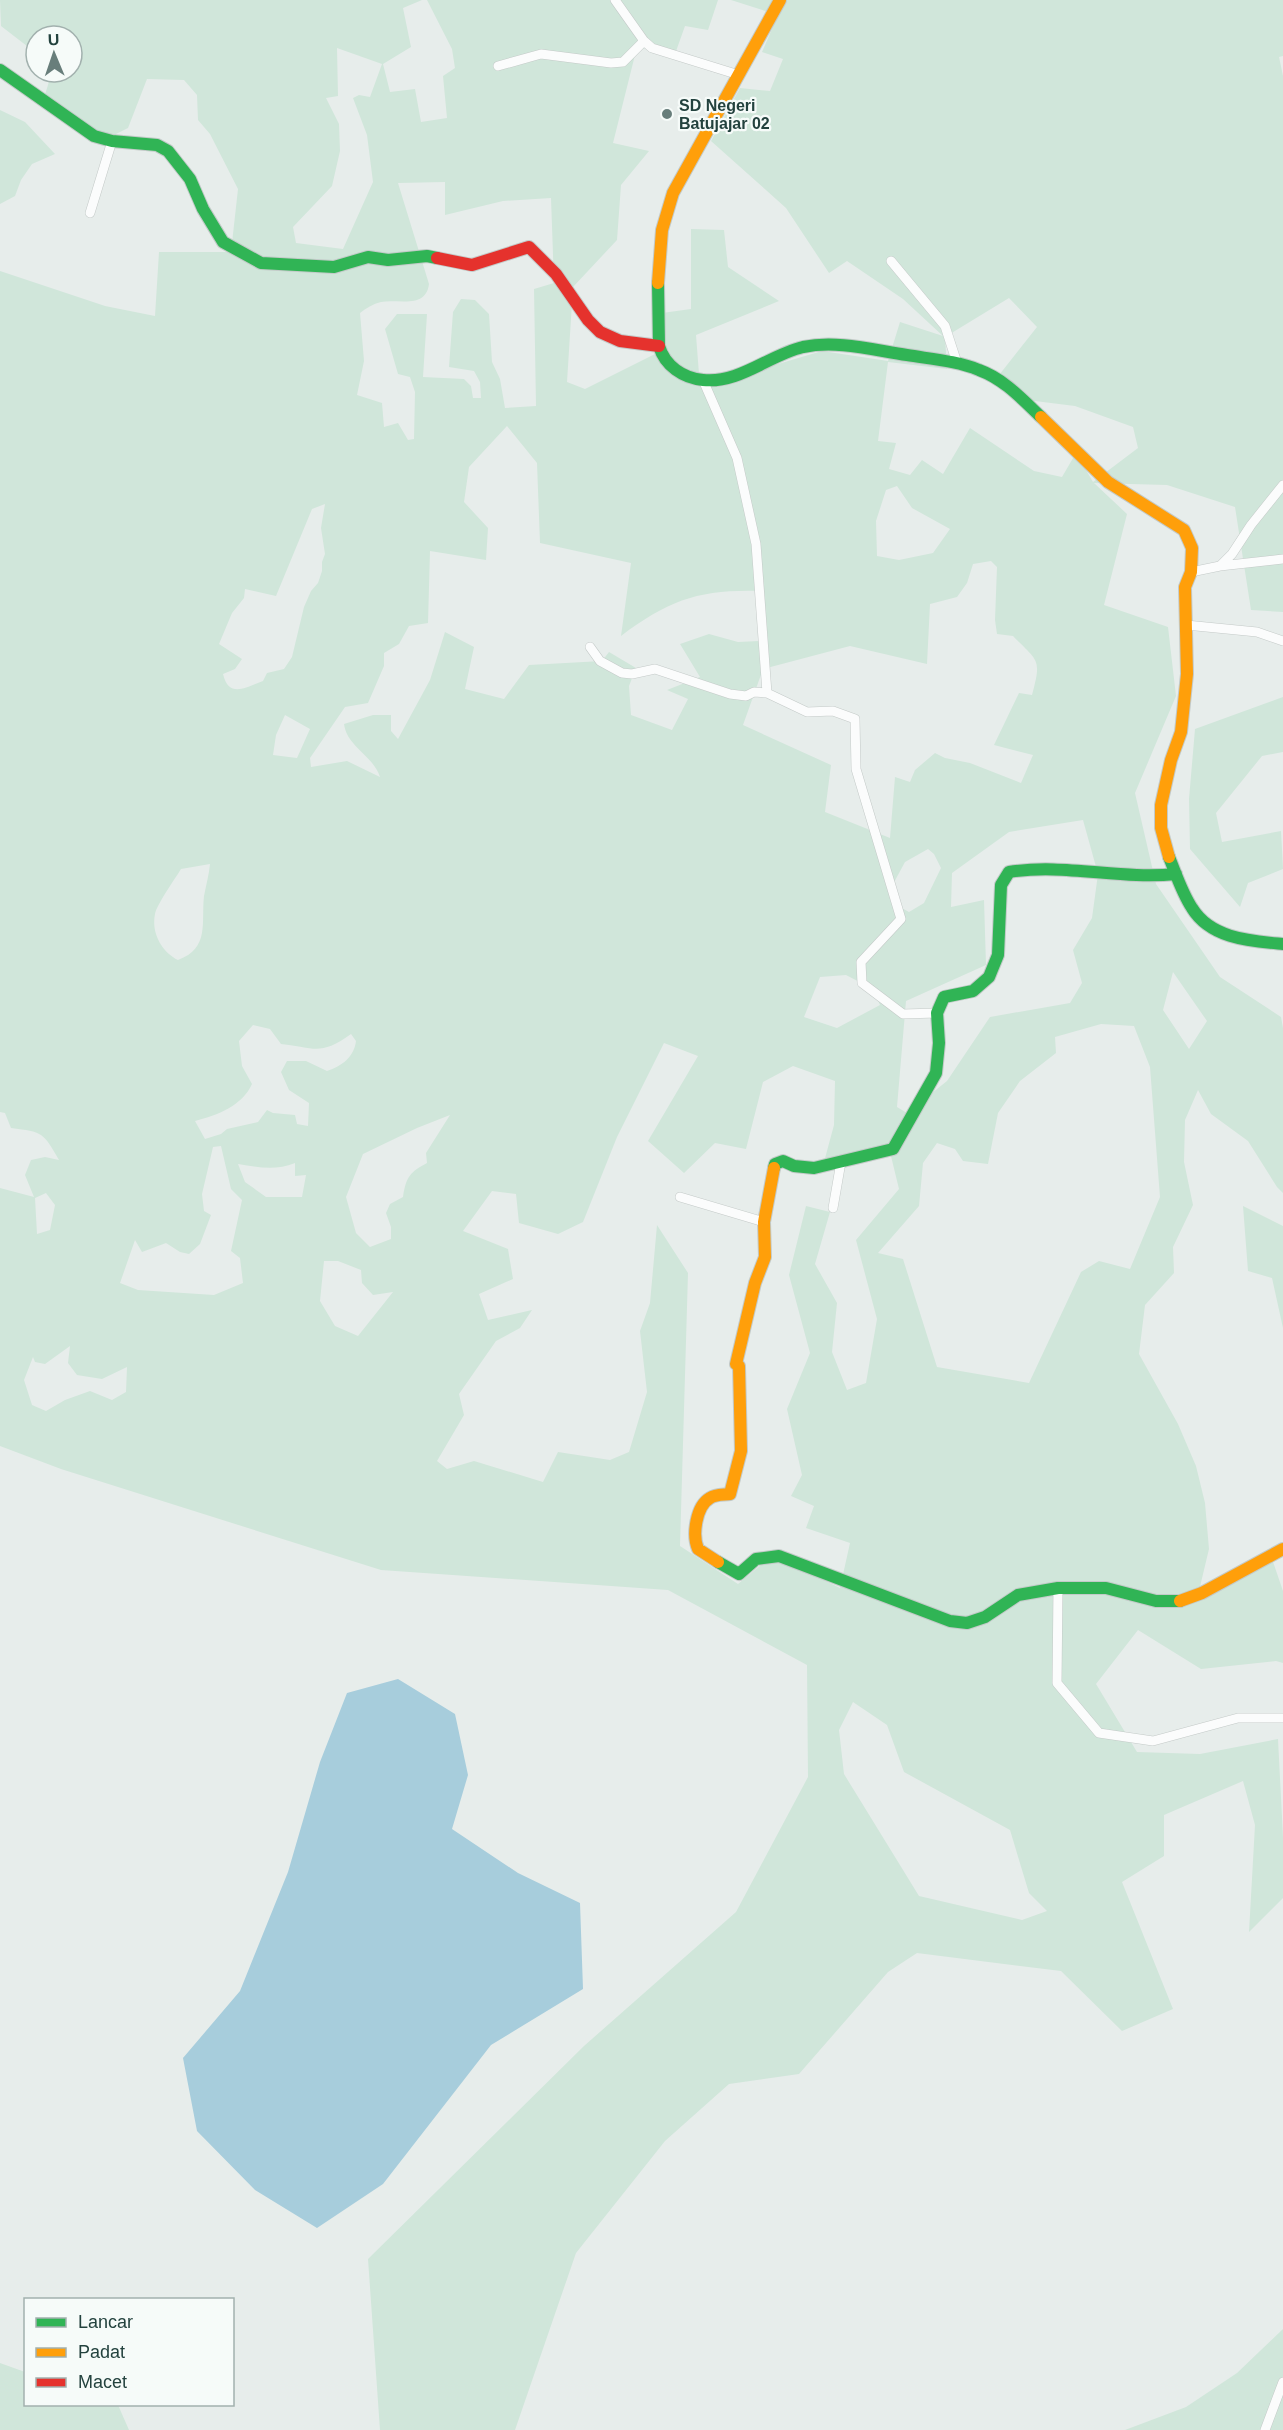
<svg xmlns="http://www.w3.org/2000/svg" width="1283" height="2430" viewBox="0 0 1283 2430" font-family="Helvetica,sans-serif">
<rect width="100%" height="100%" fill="#e7edeb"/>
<!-- green -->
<path fill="#d0e6da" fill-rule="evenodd" d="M0 0H422L403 8 411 47 383 64 390 92 415 89 421 122 447 118 443 76 455 68 452 49 427 0H718L708 30 685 26 675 54 637 47 613 143 649 151 621 185 617 240 573 287 567 382 585 389 657 353 662 313 691 309V229L724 230 728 267 779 301 696 335 700 387 822 351 888 361 900 322 943 336 903 299 847 261 829 273 786 208 711 141 740 88 770 91 783 59 762 52 778 15 731 0H1283V56L1279 57 1283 76V612L1251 610 1235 507 1167 485 1094 483 1127 514 1104 605 1168 627 1176 696 1135 793 1156 884 1220 977 1281 1017 1283 1028V1193L1277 1187 1248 1141 1211 1114 1198 1090 1185 1120 1184 1162 1193 1205 1173 1247 1174 1273 1145 1305 1139 1354 1178 1424 1196 1466 1205 1503 1209 1549 1198 1595 1270 1553 1283 1591V1663L1276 1661 1201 1669 1138 1630 1096 1684 1137 1752 1200 1754 1278 1739 1283 1837V1898L1249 1932 1255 1825 1243 1781 1164 1815V1856L1122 1882 1173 2009 1122 2031 1061 1971 917 1953 888 1972 799 2074 729 2084 665 2141 576 2253 515 2430H380L368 2259 584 2046 736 1912 808 1777 807 1665 668 1590 381 1570 61 1469 0 1446V1188L34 1197 25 1175 31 1160 45 1157 59 1160C43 1132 43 1132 11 1128L5 1113 0 1112V271L105 306 155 316 159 252H231L238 189 210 134 198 120 197 95 184 80 147 79 128 128 112 136H98L43 101 52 72H72V36H36V53L1 26ZM337 48 382 64 370 97 359 95 353 98 367 135 373 182 343 249 296 243 293 227 332 186 340 151 339 124 326 98 338 96ZM445 182V215L503 201 551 198 554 283 534 289 536 406 505 408 500 379 492 362 489 314 475 300 461 299 453 312 449 367 474 371 480 382 481 398H473L471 386 464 379 423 377 427 314H397L385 329 398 374 410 377 415 392 414 439 408 440 398 423 384 427 382 403 357 395 364 361 360 313C366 308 373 304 381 302 398 299 426 309 429 284L398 183ZM1009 298 1037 327 992 384 1019 399 1075 406 1133 427 1138 448 1093 482 1076 453 1062 477 1034 471 970 428 943 474 922 460 910 475 889 469 896 443 878 441 888 362 947 369 945 337ZM507 426 537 463 540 543 631 563 621 636C670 599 701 589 762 591L759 641 738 642 709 634 680 644 700 677 667 690 688 699 672 730 631 715 629 686 636 668 609 652 602 661 529 665 504 699 465 689 474 647 445 632 430 680 398 739 391 731V715H373L344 724C347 747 373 755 380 777L347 761 311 767 310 758 345 707 368 703 384 666V653L399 644 409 626 428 623 430 551 486 560 488 528 464 502 469 467ZM897 486 912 508 950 529 933 553 899 560 877 556 876 521 886 490ZM325 504 321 528 325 554 322 562V571L318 583 311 591 304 607 292 657 284 669 267 673 263 681C246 687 229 699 223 674L235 669 242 659 219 644 232 613 244 598 245 589 276 596 312 509ZM991 561 997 567 995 620 997 634 1013 636C1038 662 1042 658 1032 695L1019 693 994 745 1033 755 1021 783 970 763 945 758 935 753 915 770 910 782 895 777 890 838 825 812 831 765 743 725 763 669 850 646 927 664 930 604 957 597 967 583 973 564ZM285 715 310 729 297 758 273 755 276 735ZM1083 820 1098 874 1092 918 1073 950 1082 983 1070 1003 990 1017 947 1081 907 1113 897 1107 906 1001 986 965 984 900 951 907 952 873 1009 832ZM928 849 934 854 941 868 924 903 909 912 898 906 892 886 905 862ZM210 864C209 875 206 885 204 896 201 923 210 948 178 960 162 952 151 933 155 914 157 904 175 879 181 869ZM1173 972 1207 1021 1189 1049 1163 1010ZM846 975 873 989 880 1005 837 1028 804 1017 820 977ZM1101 1024 1134 1026 1150 1067 1160 1197 1130 1269 1099 1261 1081 1272 1029 1383 937 1367 903 1259 878 1253 919 1206 923 1163 937 1143 955 1149 963 1161 988 1164 998 1113 1020 1081 1056 1053 1055 1037ZM253 1025 270 1029 281 1044C316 1048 320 1056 351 1034L356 1041C354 1057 342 1066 327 1071L306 1061H287L281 1072 289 1090 309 1103 308 1126 297 1124 295 1115 273 1113 267 1110 258 1122 227 1129 221 1134 205 1139 195 1121C218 1115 242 1106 252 1084L242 1066 239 1041ZM664 1043 698 1056 648 1141 684 1173 715 1143 746 1149 763 1082 793 1066 835 1081 834 1125 824 1162 890 1152 899 1189 856 1240 877 1319 866 1383 847 1390 832 1352 837 1303 815 1264 830 1212 806 1206 789 1275 810 1353 787 1409 802 1475 791 1496 814 1506 806 1528 850 1543 840 1588 773 1555 738 1584 680 1546 688 1273 657 1225 650 1303 640 1331 647 1392 629 1452 610 1460 558 1452 543 1482 474 1461 447 1469 437 1461 464 1415 459 1394 496 1341 520 1328 532 1310 488 1320 479 1294 513 1279 508 1249 463 1231 492 1191 516 1194 519 1223 558 1234 583 1222 617 1137ZM450 1115 426 1153 427 1163C410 1172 406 1177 403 1197L390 1204 386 1213 391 1227V1239L370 1247 356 1233 346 1197 363 1154 417 1128ZM221 1146 231 1189 242 1200 231 1251 240 1258 243 1283 214 1295 138 1290 120 1283 135 1240 142 1252 166 1243 180 1252 189 1254 200 1244 211 1215 204 1211 202 1194 213 1147ZM295 1163V1176L306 1175 302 1197H266L245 1182 238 1164C258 1167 275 1171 295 1163ZM46 1193 55 1205 50 1230 37 1234 35 1198ZM324 1261H338L361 1270 362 1283 373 1295 393 1292 358 1336 335 1326 320 1301ZM70 1346 68 1363 77 1375 102 1379 127 1367 126 1392 112 1400 90 1391 65 1400 46 1411 32 1405 24 1380 33 1357 35 1362 45 1364ZM853 1702 887 1725 904 1772 1010 1830 1029 1893 1047 1911 1022 1920 919 1896 844 1774 839 1730Z
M0 110 25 122 55 154 32 164 21 180 15 196 0 204Z
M1283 697V752L1262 756 1216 813 1222 842 1281 831 1283 869 1248 883 1240 907 1190 849 1189 799 1195 729Z
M1243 1206 1283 1226V1328L1272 1278 1248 1271Z
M1283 2329V2430H1125L1186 2407 1237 2373Z
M0 2363 25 2372 26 2404 118 2405 129 2430H0Z"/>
<!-- water -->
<path fill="#a7cddc" d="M398 1679 455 1714 468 1775 452 1829 518 1873 580 1903 583 1989 491 2045 383 2184 317 2228 255 2190 197 2131 183 2058 240 1991 288 1872 320 1762 347 1693Z"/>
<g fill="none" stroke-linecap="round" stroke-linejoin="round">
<defs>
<path id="street" d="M615 0 644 41 652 48 739 75
M498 66 541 54 611 63 623 62 644 41
M90 213 112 141
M891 261 945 326 957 363
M703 380 737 458 756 544 767 693
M1220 566 1283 559
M1191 572 1220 566 1232 554 1251 525 1283 485
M1186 625 1257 632 1283 641
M590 647 600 661 622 673 632 674 655 669 730 694 746 696 754 692 767 693 807 712 833 711 855 719 856 769 901 919 861 962 862 983 903 1014 937 1013
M680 1197 764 1222
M833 1208 841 1162
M1058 1588 1057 1683 1099 1733 1153 1741 1238 1718H1283
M1265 2430 1283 2382"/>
<path id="fast" d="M0 70 94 136 112 141 157 145 168 151 190 179 203 209 223 242 261 263 334 267 368 257 388 260 427 256 437 258
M658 283 659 346C665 366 683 378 703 380 739 384 769 355 803 347 837 340 873 350 907 355 931 359 957 361 979 370 1004 379 1022 399 1041 417
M1169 857C1176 874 1182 893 1192 908 1211 939 1251 941 1283 944
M774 1168 775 1164 783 1161 794 1166 814 1168 893 1149 936 1073 939 1043 937 1013 944 997 973 991 989 977 998 955 1001 885 1009 872C1065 863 1120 880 1176 874
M718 1562 739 1574 756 1559 779 1556 950 1621 967 1623 985 1617 1018 1595 1058 1588H1106L1156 1601H1180"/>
<path id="slow" d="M658 283 662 230 673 193 780 0
M1041 417 1108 482 1184 530 1192 548 1191 572 1185 587 1187 674 1181 732 1171 760 1161 805V828L1169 857
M718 1562 698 1549C692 1535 696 1506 710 1498 716 1494 724 1495 730 1494L741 1451 739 1366 736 1364 755 1283 765 1257 764 1222 774 1168
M1180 1601 1202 1593 1283 1549"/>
<path id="jam" d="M437 258 472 265 529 247 556 274 588 320 600 332 620 341 659 346"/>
</defs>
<!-- street casing -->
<use href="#street" stroke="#c4cac8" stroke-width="10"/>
<!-- fast casing -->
<use href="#fast" stroke="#c3cac8" stroke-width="14"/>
<!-- slow casing -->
<use href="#slow" stroke="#c3cac8" stroke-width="14"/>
<!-- jam casing -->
<use href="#jam" stroke="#c3cac8" stroke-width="14"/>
<!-- street -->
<use href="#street" stroke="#fbfcfc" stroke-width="9"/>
<!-- fast -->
<use href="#fast" stroke="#30b455" stroke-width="12"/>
<!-- slow -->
<use href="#slow" stroke="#ff9f0a" stroke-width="12"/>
<!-- jam -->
<use href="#jam" stroke="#e5322d" stroke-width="12"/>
</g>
<!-- markers -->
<circle fill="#687e7b" stroke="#f6fbf9" stroke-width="2" cx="667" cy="114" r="6"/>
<g text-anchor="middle" stroke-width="4.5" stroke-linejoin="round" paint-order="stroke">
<!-- poi labels -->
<g font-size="16" font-weight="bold" fill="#23423e" stroke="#f6fbf9" text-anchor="start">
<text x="679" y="111">SD Negeri<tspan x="679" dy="18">Batujajar 02</tspan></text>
</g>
</g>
<!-- legend -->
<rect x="24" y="2298" width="210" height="108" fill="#f6fbf9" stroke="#a2b1ae" stroke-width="1.5"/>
<rect x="36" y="2318" width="30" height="9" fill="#30b455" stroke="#a2b1ae" stroke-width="1.5"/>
<text x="78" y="2328" font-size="18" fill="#23423e">Lancar</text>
<rect x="36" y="2348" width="30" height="9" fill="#ff9f0a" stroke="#a2b1ae" stroke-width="1.5"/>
<text x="78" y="2358" font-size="18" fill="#23423e">Padat</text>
<rect x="36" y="2378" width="30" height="9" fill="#e5322d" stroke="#a2b1ae" stroke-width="1.5"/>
<text x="78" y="2388" font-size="18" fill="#23423e">Macet</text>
<!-- north arrow -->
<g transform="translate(54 54) rotate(358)"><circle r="28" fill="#f6fbf9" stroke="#a2b1ae" stroke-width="1.5"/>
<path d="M0-4.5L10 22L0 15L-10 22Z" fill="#687e7b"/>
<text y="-9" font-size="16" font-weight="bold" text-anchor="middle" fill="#23423e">U</text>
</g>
</svg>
